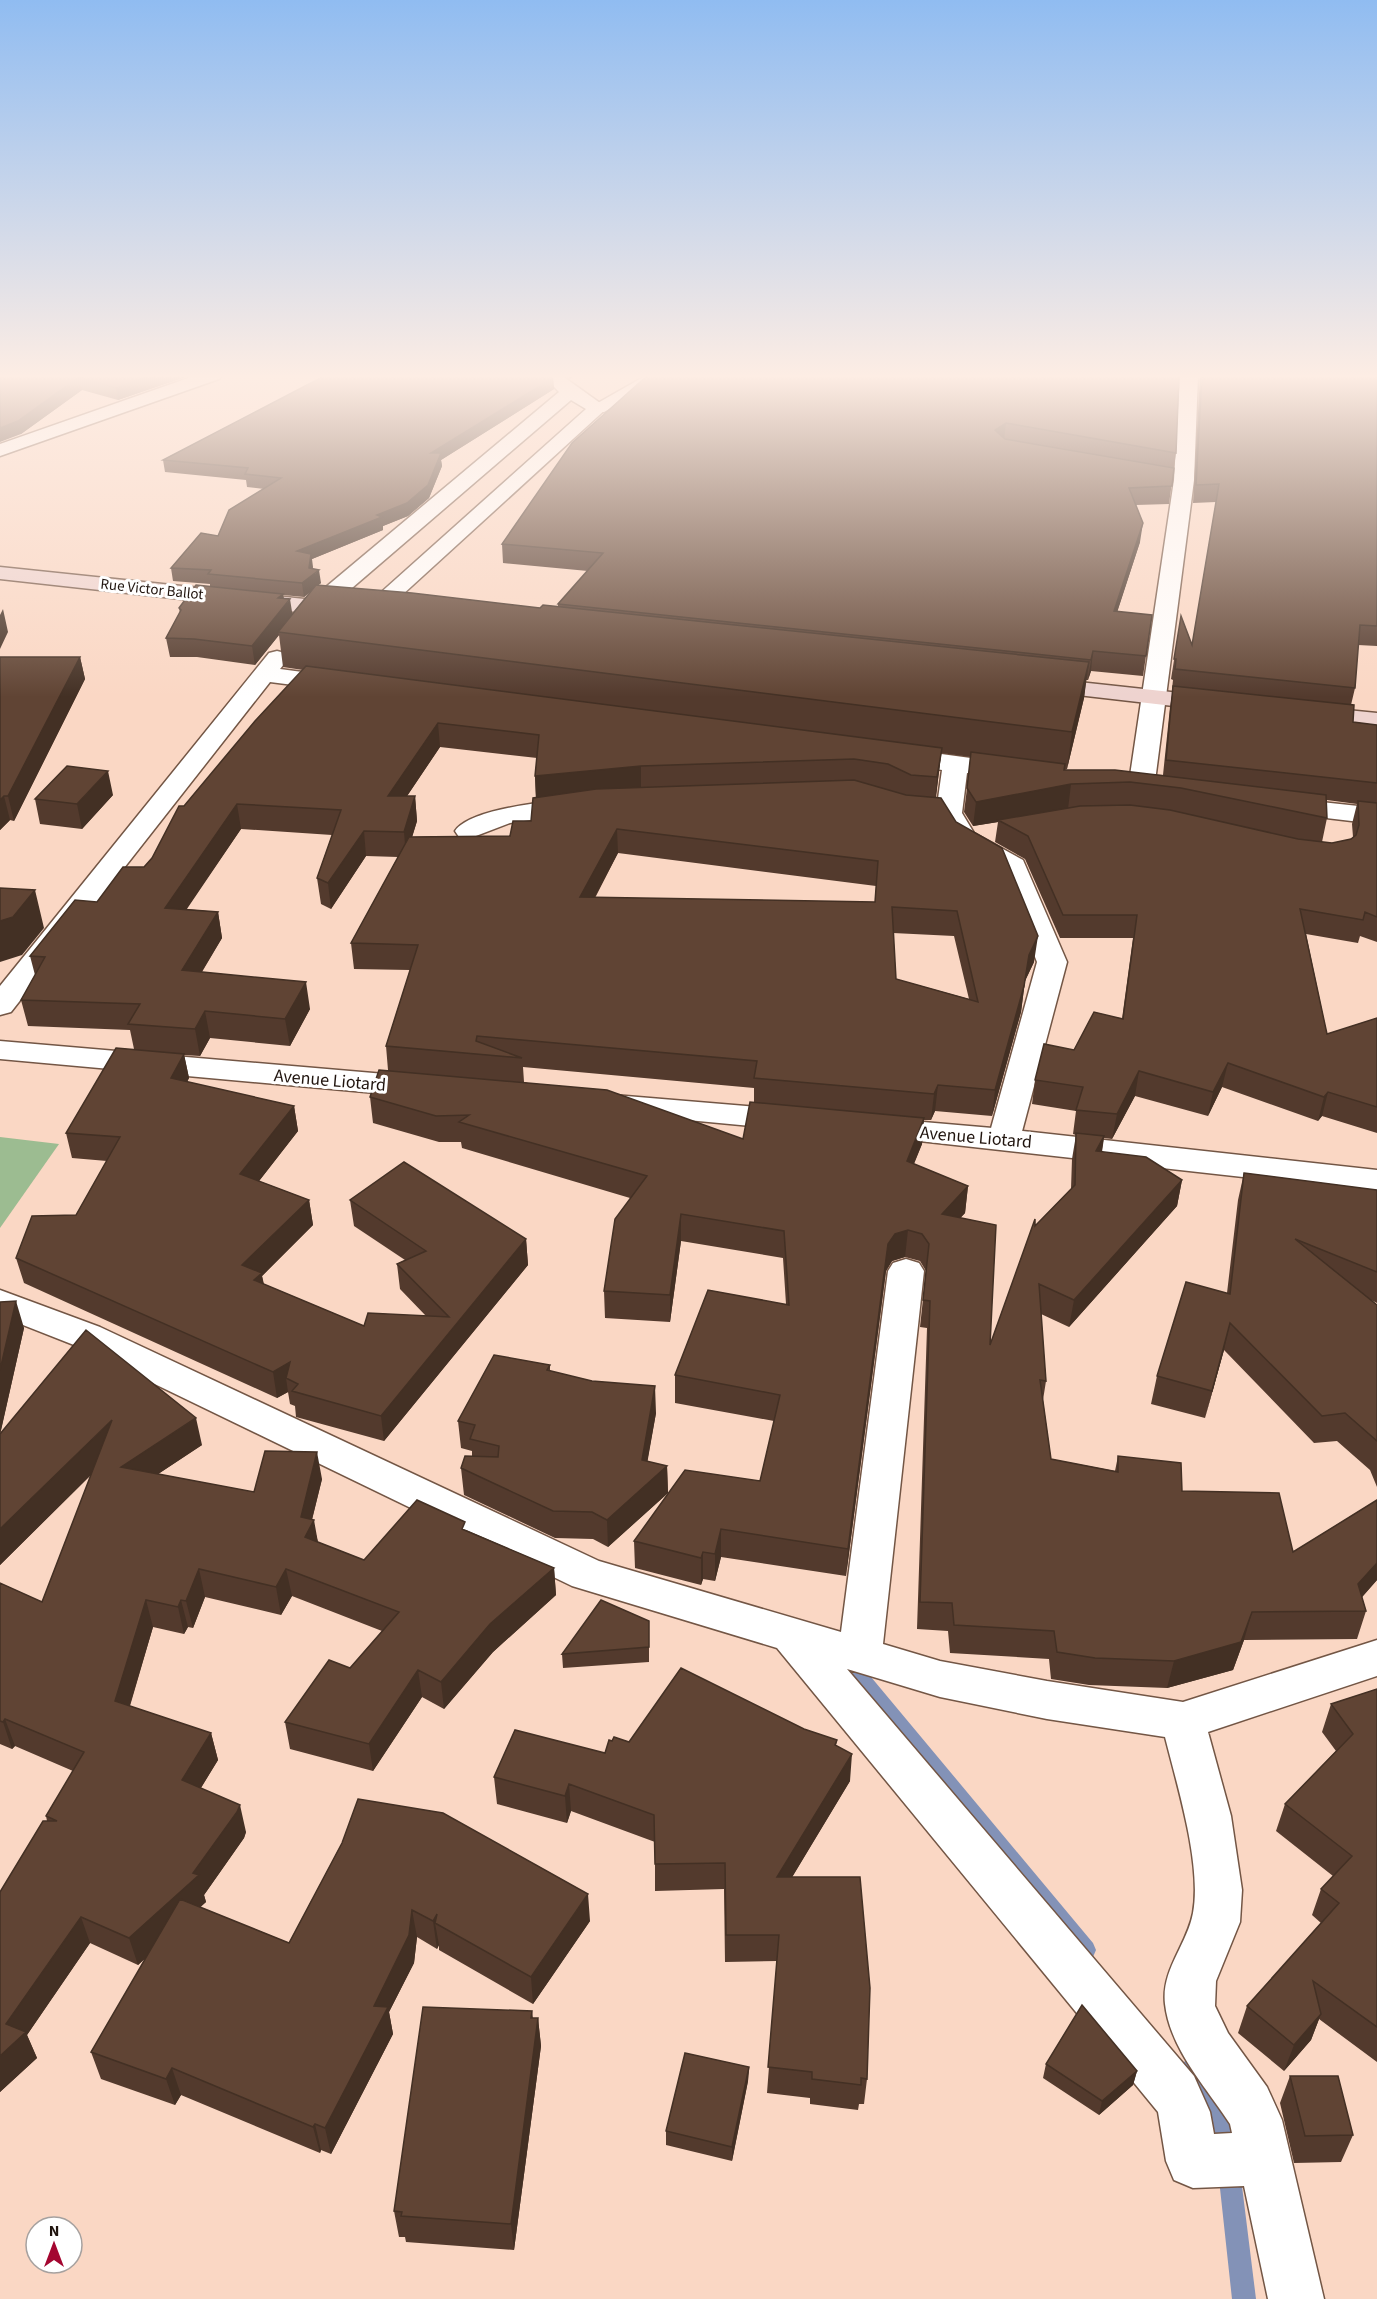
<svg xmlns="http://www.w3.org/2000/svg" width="1377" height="2299" viewBox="0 0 1377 2299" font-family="'Source Sans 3',sans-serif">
<rect width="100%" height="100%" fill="#fad7c4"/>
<!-- green -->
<path fill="#9cbc91" d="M0 1137 59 1144 0 1228Z"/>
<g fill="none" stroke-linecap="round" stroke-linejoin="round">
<!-- stream -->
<path fill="#8392b7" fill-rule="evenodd" d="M860 1669 866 1671 1093 1943 1096 1950 1093 1957 1086 1959 1079 1957 854 1681 851 1676 854 1671Z
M1186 2061C1201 2067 1218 2088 1224 2103L1236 2152 1232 2160 1237 2162 1240 2170 1256 2299H1232L1218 2170 1222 2162 1217 2160C1211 2144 1211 2125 1204 2109 1197 2095 1182 2086 1175 2071L1179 2064Z"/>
<defs>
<path id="minor" d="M197 375H222L219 379 0 456V444Z
M647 375H669L604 412H592L589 408Z
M1180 375H1198L1194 480 1154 789 1150 794 1141 797 1132 794 1128 789 1174 480Z
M277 651 285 653 289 658 280 669 340 677 348 679 352 684 348 689 340 691 270 682 11 1012 0 1015V986L269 653Z
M897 748 1015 764 1024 767 1028 772 1024 777 1015 780 967 773 962 813 974 833 1023 860 1067 962 1020 1139 1016 1146 1004 1149 992 1146 988 1139 1037 962 1001 871 955 844 936 813 942 770 888 761 884 756 888 751Z
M576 798 585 800 589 806 585 812 510 823 468 839 459 837 455 831C471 808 548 802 576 798Z
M1284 798 1377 808V824L1275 812 1271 806 1275 800Z
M906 1259 919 1263 924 1271 883 1644 940 1661 1047 1681 1183 1702 1377 1640V1676L1208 1732 1231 1816 1242 1890 1240 1922 1216 1981 1215 2006 1228 2033 1267 2087 1282 2120 1324 2299H1268L1244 2186 1193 2188 1174 2180 1166 2161 1158 2112 777 1648 572 1586 74 1345 0 1316V1290L100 1327 599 1561 841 1632 888 1271 893 1263ZM847 1669 940 1697 1047 1719 1165 1737C1177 1785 1202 1865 1193 1913 1187 1945 1161 1970 1165 2004 1170 2049 1206 2087 1230 2124L1232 2133 1214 2134 1210 2112 1194 2076Z"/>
<path id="tertiary" d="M543 375H561L607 408 378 617H362L359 612 586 409 571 400 324 612H308L305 607 308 602 559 392Z
M0 1041 420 1077 431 1080 436 1087 431 1094 420 1097 0 1059Z
M614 1095 793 1110 804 1113 809 1120 804 1127 793 1130 603 1112 598 1105 603 1098Z
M877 1118 1004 1129 1377 1170V1192L865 1135 861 1128 865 1121Z"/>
<path id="secondary" d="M0 567 343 603 351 605 354 610 351 615 343 617 0 579Z
M1042 678 1217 697 1225 699 1229 704 1225 709 1217 711 1034 690 1030 685 1034 680Z
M1307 706 1377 713V727L1298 718 1295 713 1298 708Z"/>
</defs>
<!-- minor casing -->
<use href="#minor" stroke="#735645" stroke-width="3"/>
<!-- tertiary casing -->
<use href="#tertiary" stroke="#735645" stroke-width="3"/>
<!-- secondary casing -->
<use href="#secondary" stroke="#735645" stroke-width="3"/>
<!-- minor -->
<use href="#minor" fill="#fff" fill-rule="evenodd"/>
<!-- tertiary -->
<use href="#tertiary" fill="#fff" fill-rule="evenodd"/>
<!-- secondary -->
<use href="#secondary" fill="#eed3cf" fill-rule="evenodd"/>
</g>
<!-- wall -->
<path fill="#533a2d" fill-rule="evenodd" d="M0 375H191L118 400 82 390 21 434Z
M564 375H577L570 379Z
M1179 375 1176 453 1169 504 1136 505 1140 542 1117 612 1152 615 1143 676 1091 671 1088 680H1086L1084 698 1067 769 1065 770 1163 775 1170 707 1173 689H1172L1173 680 1171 679 1181 616 1192 645 1216 502 1193 503 1200 375H1377V646L1358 645 1355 688 1351 705 1353 722 1377 725V942L1360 936 1358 943 1306 934 1327 1034 1377 1018V1133L1322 1116 1318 1121 1222 1087 1208 1116 1135 1096 1112 1139 1104 1138 1102 1152 1182 1180 1177 1206 1069 1327 1041 1314 1046 1381 1043 1400 1051 1459 1115 1471 1118 1456 1293 1552 1377 1500V1580L1362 1597 1366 1611 1357 1639 1244 1640 1233 1670 1167 1688 1089 1685 1051 1679 1049 1659 950 1653 948 1631 917 1629 927 1328 920 1327 926 1271 920 1261 905 1257 892 1261 886 1271 846 1576 721 1557 715 1581 703 1579 701 1585 635 1568 634 1541 760 1481 774 1421 675 1403V1375L786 1304 783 1258 681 1241 670 1322 605 1318 604 1291 630 1198 462 1148 461 1142H439L373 1123 370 1097 388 1070 386 1046 410 970 354 969 351 943 398 857 366 856 331 909 321 904 317 878 332 835 241 829 186 909 218 912 222 938 202 972 310 1009 290 1046 210 1038 200 1056 184 1055 189 1078 187 1082 294 1106 298 1131 259 1181 309 1200 313 1225 262 1276 264 1284 364 1326 426 1316 400 1289 397 1264 405 1260 354 1226 350 1200 526 1239 528 1265 384 1441 296 1417 295 1406 290 1404 288 1392 277 1398 24 1283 16 1258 76 1215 107 1161 72 1158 66 1133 134 1049 130 1030 28 1026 21 1000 35 975 30 956 97 902 144 867 152 858 184 806 303 670 283 667 279 635 255 665 197 657H170L166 638 180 613 179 608 210 586V584L173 581 171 568 218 536 264 489 247 487 246 480 165 472 163 460 553 378 554 389 441 460 442 466 429 498 408 516 383 526V530L312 559V569L321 583 318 585 540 608 558 606V604L588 571 503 563 502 544ZM311 591 292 614 284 599 283 595 304 597ZM440 747 537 758 535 776 536 797 531 821 510 836 412 837 417 821 415 796H407ZM941 753 971 757 964 812 973 826 998 822 995 842 1025 859 1060 938H1133L1122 1019 1074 1050 1035 1080 1032 1104 1076 1111 1073 1134 1076 1135 1072 1159 1071 1189 1035 1226 990 1345 960 1218 965 1213 968 1186 914 1164 922 1144 924 1120H931L935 1111 992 1116 1021 1012 1025 981 1034 962 936 798ZM1327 800 1357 804 1352 824 1353 837 1351 839 1332 843 1322 842 1327 818ZM618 853 876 886 875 902 595 898ZM893 933 954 936 969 999 896 979ZM523 1067 754 1088V1103L743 1139 524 1082Z
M0 657H80L85 679 14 821 10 820 0 830Z
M113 795 82 829 40 824 35 799Z
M1244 1173 1377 1190V1303L1371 1300 1377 1305V1487L1370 1470 1337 1441 1314 1443 1224 1350 1205 1418 1151 1404 1157 1376 1227 1293 1238 1200Z
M0 1302 24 1328 0 1434 202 1445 158 1474 254 1492 322 1479 312 1520 318 1542 364 1560 466 1530 554 1568 556 1595 493 1652 444 1709 422 1697 373 1771 290 1749 285 1722 350 1668 382 1631 292 1596 281 1615 205 1597 193 1628 188 1627 184 1634 153 1627 130 1706 211 1733 218 1760 201 1788 246 1832 244 1838 204 1895 206 1902 200 1907 289 1943 342 1843 590 1921 533 2004 439 1950V1945L437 1949 417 1937 414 1963 389 2012 393 2034 331 2154 321 2150 320 2153 181 2095 175 2105 101 2079 91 2052 147 1957 138 1965 90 1943 27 2035 37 2058 0 2092V1892L47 1821 46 1816 73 1771 15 1746 12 1749 0 1744V1583L42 1602 91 1475 0 1565Z
M550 1365V1371L656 1413 647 1462 667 1466 668 1493 608 1547 593 1539 555 1538 464 1495 461 1468 472 1456V1451L461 1448 458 1421Z
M649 1621V1662L563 1668 562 1654Z
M1377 1689V2062L1319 2019 1311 2040 1284 2071 1238 2033 1247 2006 1321 1923 1312 1915 1321 1889 1333 1876 1276 1831 1285 1804 1336 1751 1322 1732 1331 1704Z
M804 1729 837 1740 836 1746 850 1781 792 1877 867 2079 864 2104H859L858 2110 810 2104V2098L767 2093 777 1961 725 1962 724 1889 655 1891V1842L571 1811 567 1823 497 1804 494 1777 605 1753 629 1742Z
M532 2011 533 2018H538L541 2046 514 2250 406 2242 405 2237H399L394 2211Z
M1046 2064 1137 2071 1133 2085 1099 2115 1043 2078Z
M749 2067 748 2081 732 2161 666 2145V2131Z
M1290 2076 1353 2135 1341 2162 1294 2163 1280 2103Z"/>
<!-- shaded-wall -->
<path fill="#433024" d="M153 375H191L118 400 116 388Z
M570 375H577L570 379Z
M79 377 82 390 21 434 0 442V428Z
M553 378 554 389 441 460 442 466 429 498 408 516 383 526V530L312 559 313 567 312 576 319 570 321 583 304 597 297 551 377 515 431 453Z
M1006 423 1004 440 995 430Z
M1143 523 1140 542 1111 631 1114 611Z
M283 594 285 606 290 599 293 618 278 632 279 635 255 665 252 646 278 598Z
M3 609 8 632 0 649V615Z
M1093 651 1091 671 1088 680 1091 660Z
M80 657 85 679 14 821 8 796Z
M1089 662 1084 698 1067 769 1072 732Z
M438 723 440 747 391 820 388 796Z
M942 748 939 772 935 802 937 777Z
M1065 764 1063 786 1071 784 1068 809 998 820V822L973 826 976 802 1064 770Z
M641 766V790L536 801 535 776Z
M108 771 113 795 82 829 77 804Z
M4 796 10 820 0 830V800Z
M415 796 417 821 406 857 404 832Z
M237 804 241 829 170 934 165 908Z
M617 829 618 853 581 923 580 897Z
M364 831 366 856 331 909 328 883Z
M35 890 44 928 22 955 0 962V921Z
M218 912 222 938 187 996 182 970Z
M1038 936 1034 962 1025 981 1021 1012 992 1116 995 1090 1029 955Z
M306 982 310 1009 290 1046 285 1019Z
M205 1011 210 1038 200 1056 195 1029Z
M184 1054 189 1078 176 1103 171 1078Z
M1228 1063 1222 1087 1208 1116 1213 1092Z
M1139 1071 1135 1096 1112 1139 1117 1114Z
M938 1085 935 1111 931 1120 934 1094Z
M1328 1092 1322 1116 1318 1121 1324 1097Z
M294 1106 298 1131 245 1199 240 1174Z
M924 1118 922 1144 904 1187 907 1161Z
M1104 1136 1100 1162 1096 1151Z
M1182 1180 1177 1206 1069 1327 1074 1300Z
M968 1186 965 1213 939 1241 942 1214Z
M309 1200 313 1225 262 1276 266 1298 242 1265Z
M681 1214V1241L670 1322V1295Z
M908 1230 905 1257 892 1261 886 1271 846 1576 848 1549 888 1244 895 1234Z
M526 1239 528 1265 384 1441 381 1416Z
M16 1301 24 1328 0 1435V1370Z
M1230 1323 1224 1350 1205 1418 1212 1391Z
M290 1362 286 1378 288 1392 277 1398 273 1372Z
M655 1386 656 1413 643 1487 642 1460Z
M196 1418 202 1445 128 1494 121 1467Z
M112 1420 119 1447 0 1565V1529Z
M317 1452 322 1479 310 1527 314 1520 319 1548 310 1564 301 1517Z
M667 1466 668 1493 608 1547 607 1520Z
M721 1529V1557L715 1581V1554Z
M703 1552V1579L701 1585V1558Z
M1377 1563V1580L1349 1612 1358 1584Z
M554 1568 556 1595 493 1652 444 1709 441 1682 490 1624Z
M199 1569 205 1597 193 1628 186 1601Z
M286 1569 292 1596 281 1615 276 1587Z
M146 1600 153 1627 123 1728 115 1701Z
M181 1600 188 1627 184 1634 178 1607Z
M1252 1612 1244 1640 1233 1670 1167 1688 1174 1661Z
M418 1670 422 1697 373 1771 369 1744Z
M5 1719 15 1746 12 1749 3 1722Z
M211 1733 218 1760 189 1807 182 1780Z
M852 1754 850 1781 776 1904 777 1877Z
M569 1784 571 1811 567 1823 565 1796Z
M240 1805 246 1832 244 1838 204 1895 206 1902 138 1965 129 1938 193 1873Z
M588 1894 590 1921 533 2004 531 1977Z
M412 1910 417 1937 414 1963 389 2012 393 2034 331 2154 325 2128Z
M437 1914 435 1923 439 1945 437 1949 433 1921Z
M81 1917 90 1943 27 2035 37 2058 0 2092V2056L6 2024Z
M1321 2014 1311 2040 1284 2071 1294 2045Z
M538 2018 541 2046 514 2250 511 2224Z
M749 2067 748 2081 732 2161V2147Z
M172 2068 181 2095 175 2105 166 2079Z
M1137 2071 1133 2085 1099 2115 1102 2101Z
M315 2124 321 2150 320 2153 313 2127Z"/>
<!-- building -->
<path fill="#604434" stroke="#433024" stroke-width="1.5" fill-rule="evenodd" d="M0 375H153L116 388 79 377 18 421 0 428Z
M326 375H551L553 378 431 453H441L428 485 407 503 377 515 382 517 297 551 311 554 309 568 319 570 302 583 208 574 211 570 171 568 201 533 218 536 229 510 281 478 245 474 248 468 163 460Z
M648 375H1179L1176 453 1006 423 995 430 1005 439 1174 468 1172 486 1129 488 1143 523 1114 611 1152 615 1146 656 1093 651 1091 660 558 604 603 553 502 544 572 443Z
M1202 375H1377V626L1360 625 1355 688 1175 669 1176 659H1174L1181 616 1192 645 1219 484 1196 485Z
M196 585 283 594 278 598 290 599 252 646 194 639 166 638 181 610 179 608Z
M316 585 412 593 540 608 543 605 1089 662 1072 732 278 632Z
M0 657H80L8 796H4L0 800Z
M306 666 942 748 937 777 911 775 888 764 854 759 641 766 535 776 539 735 438 723 388 796H415L404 832 364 831 328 883 317 878 341 810 237 804 165 908 218 912 182 970 306 982 285 1019 205 1011 195 1029 128 1024 140 1004 21 1000 45 957 30 956 75 900 97 902 123 867H144L152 858 179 806H184L255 721Z
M1173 686 1354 705 1353 722 1377 725V783L1166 760Z
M971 752 1065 764 1064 770H1115L1326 795 1327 818 1181 788 1130 782 1071 784 976 802 967 788Z
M67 766 108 771 77 804 35 799Z
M854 780 906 795 941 798 956 822 1002 848 1038 936 1029 955 1024 986 995 1090 938 1085 934 1094 754 1078 757 1061 477 1036 476 1041 522 1058 386 1046 418 945 351 943 409 837 510 836 513 821H531L533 798 596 789ZM617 829 878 861 875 902 580 897ZM892 907 957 911 978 1002 896 979Z
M1358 801 1377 803V917L1365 912 1363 920 1300 909 1327 1034 1377 1018V1107L1328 1092 1324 1097 1228 1063 1213 1092 1139 1071 1117 1114 1076 1110 1083 1087 1035 1080 1044 1044 1074 1050 1094 1012 1123 1019 1137 915H1063L1028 836 998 820 1080 806 1130 805 1170 810 1298 839 1332 843 1351 839 1356 835 1359 825Z
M0 888 35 890 13 917 0 921Z
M116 1048 184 1054 171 1078 294 1106 240 1174 309 1200 242 1265 262 1273 254 1280 364 1326 368 1313 449 1317 397 1264 426 1251 350 1200 404 1162 526 1239 381 1416 292 1391 298 1384 286 1378 290 1362 273 1372 16 1258 32 1216 76 1215 120 1137 66 1133Z
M379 1070 607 1090 743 1139 750 1102 924 1118 907 1161 968 1186 942 1214 996 1225 990 1345 1035 1219V1226L1075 1185 1076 1133 1104 1136 1096 1151 1146 1157 1182 1180 1074 1300 1039 1284 1046 1381 1040 1380 1051 1459 1118 1472V1456L1181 1463 1182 1491 1279 1493 1293 1552 1377 1500V1563L1358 1584 1366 1611 1252 1612 1241 1642 1174 1661 1095 1658 1057 1652 1054 1631 954 1625 952 1603 920 1602 930 1301 923 1300 929 1244 922 1234 908 1230 895 1234 888 1244 848 1549 721 1529 715 1554 703 1552 701 1558 634 1541 685 1470 760 1481 780 1395 675 1375 708 1290 789 1305 784 1231 681 1214 670 1295 604 1291 615 1219 647 1176 459 1122 469 1115 436 1116 370 1097Z
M1244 1173 1377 1190V1272L1295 1239 1377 1305V1441L1345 1413 1322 1416 1230 1323 1212 1391 1157 1376 1186 1282 1230 1294Z
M16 1301 0 1370V1302Z
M86 1330 196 1418 121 1467 254 1492 265 1451 317 1452 301 1517 314 1520 305 1537 364 1560 417 1500 465 1522 462 1529 554 1568 490 1624 441 1682 418 1670 369 1744 285 1722 329 1660 350 1668 399 1612 286 1569 276 1587 199 1569 186 1601 181 1600 178 1607 146 1600 115 1701 211 1733 182 1780 240 1805 237 1812 193 1873 199 1875 129 1938 81 1917 6 2024 26 2032 0 2056V1892L43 1821H57L46 1816 84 1752 5 1719 3 1722 0 1721V1583L42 1602 112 1420 0 1529V1434Z
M494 1355 550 1365 547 1370 592 1381 655 1386 642 1460 667 1466 607 1520 592 1512 553 1511 461 1468 465 1456 498 1457 499 1446 470 1439 475 1425 458 1421Z
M601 1600 649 1621V1647L562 1654Z
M681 1668 804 1729 837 1740 835 1745 852 1754 777 1877H860L870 1988 867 2079 861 2078V2085L812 2079V2072L768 2067 779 1935H726L725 1863 655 1864 654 1815 569 1784 565 1796 494 1777 515 1730 605 1753 609 1740 612 1741 614 1737 629 1742Z
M1377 1689V2027L1313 1981 1321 2014 1294 2045 1247 2006 1339 1903 1321 1889 1352 1856 1285 1804 1353 1734 1331 1704Z
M358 1799 443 1813 588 1894 531 1977 435 1923 437 1914 433 1921 412 1910 409 1935 374 2006 388 2007 325 2128 315 2124 313 2127 172 2068 166 2079 91 2052 180 1899 289 1943 342 1843Z
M1082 2005 1137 2071 1102 2101 1046 2064Z
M423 2007 532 2011 531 2018H538L511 2224 401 2216 402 2212 394 2211Z
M685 2053 749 2067 732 2147 666 2131Z
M1290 2076H1338L1353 2135 1305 2136Z"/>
<!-- sky -->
<linearGradient id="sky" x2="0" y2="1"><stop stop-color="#90bcf1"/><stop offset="0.54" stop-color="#fdede4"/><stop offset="1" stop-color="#fdede4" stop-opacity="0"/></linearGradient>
<rect width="1377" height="697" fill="url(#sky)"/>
<g text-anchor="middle" stroke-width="6" stroke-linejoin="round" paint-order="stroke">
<!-- far-street labels -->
<g font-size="15" fill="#20140e" stroke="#fff">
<text transform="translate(152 589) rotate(6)" y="5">Rue Victor Ballot</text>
</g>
<!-- street labels -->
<g font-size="18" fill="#20140e" stroke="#fff">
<text transform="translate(330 1080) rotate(5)" y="6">Avenue Liotard</text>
<text transform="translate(976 1137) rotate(5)" y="6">Avenue Liotard</text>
</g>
</g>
<!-- north arrow -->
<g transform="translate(54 2245)"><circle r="28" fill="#ffffff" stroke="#a6a19f" stroke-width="1.5"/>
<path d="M0-4.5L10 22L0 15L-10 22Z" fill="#a40630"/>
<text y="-9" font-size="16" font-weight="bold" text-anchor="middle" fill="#20140e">N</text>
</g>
</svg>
